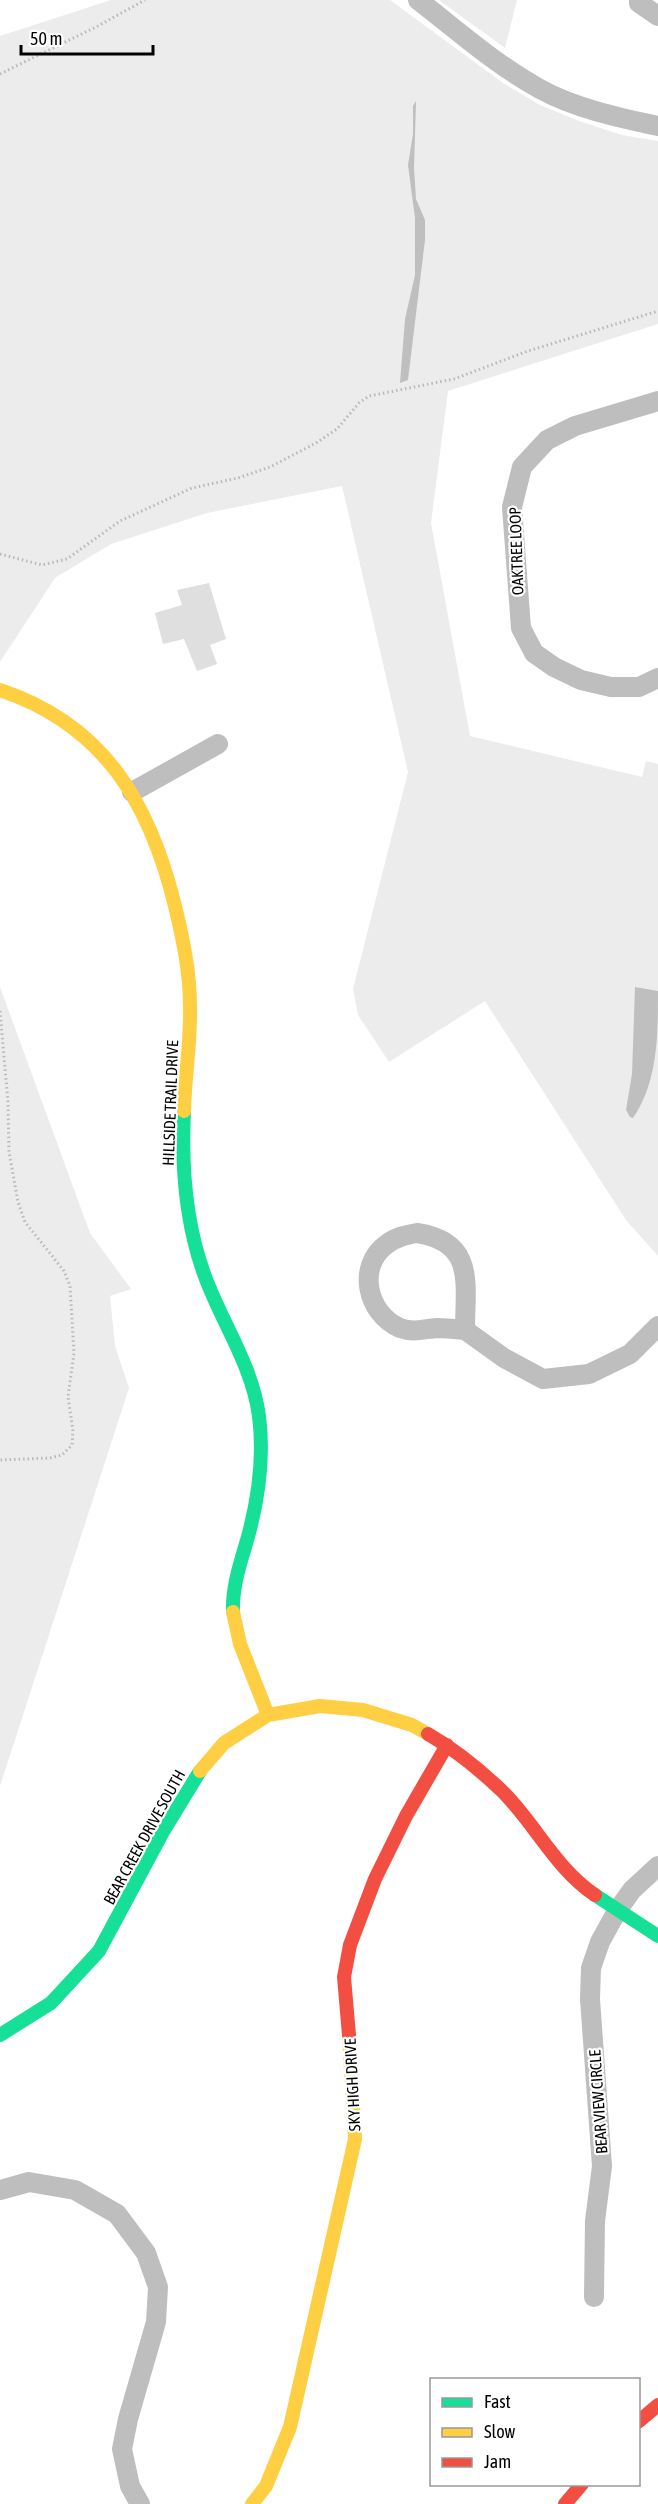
<svg xmlns="http://www.w3.org/2000/svg" width="658" height="2504" viewBox="0 0 658 2504" font-family="'Asap Condensed',sans-serif">
<rect width="100%" height="100%" fill="#fff"/>
<!-- green -->
<path fill="#ececec" d="M111 0H390L503 83 540 105 579 121 622 135 658 141V324L448 391 431 523 470 736 642 777 646 761 658 764V1256L626 1220 485 1001 389 1062 358 1015 353 989 408 772 342 486 207 513 111 544 55 578 0 662V36Z
M439 0H517L505 48Z
M0 987 90 1233 131 1289 110 1296 115 1346 129 1388 0 1786Z"/>
<!-- water -->
<path fill="#bfbfbf" d="M416 101 414 168 416 199 425 220V240L408 380 400 383 405 319 415 275V218L408 165 413 134V106Z
M635 987 658 991C658 1035 658 1082 633 1118L630 1117 626 1110 632 1074Z"/>
<!-- building -->
<path fill="#dfdfdf" d="M209 583 226 639 210 645 217 664 197 671 184 639 163 644 155 613 182 605 177 590Z"/>
<g fill="none" stroke-linecap="round" stroke-linejoin="round">
<!-- path -->
<path stroke="#b9b9b9" stroke-width="3" stroke-dasharray="1.5 3" stroke-linecap="butt" d="M0 74 98 26 145 0
M0 554 42 565 67 559 120 521 192 488 238 478 270 467 316 443 337 429 359 403 369 396 454 379 528 351 658 311
M0 1011 8 1102 9 1152 18 1202 25 1222 64 1271 70 1286 74 1353 68 1397 73 1431 72 1445 62 1455 50 1458 0 1460"/>
<!-- street -->
<path stroke="#bebebe" stroke-width="20" d="M418 0C457 30 496 65 540 89 574 108 620 118 658 126
M639 0V3L658 16
M658 401 575 426 547 440 522 467 512 507 521 628 534 653 554 667 581 680 611 687H639L658 678
M132 792 218 744
M417 1233C476 1242 465 1284 465 1330 455 1329 446 1328 437 1328 424 1329 413 1333 400 1328 367 1314 356 1266 387 1244 396 1237 406 1235 417 1233Z
M465 1330 504 1358 543 1379 589 1374 630 1354 658 1326
M0 2190 29 2182 75 2190 117 2214 146 2253 158 2287 156 2322 128 2419 122 2449 130 2486 140 2504
M594 2297 595 2221 602 2166 590 1999 591 1968 600 1942 617 1911 632 1890 658 1866"/>
<!-- fast -->
<path stroke="#16e098" stroke-width="14" d="M184 1111C181 1171 186 1233 210 1289 227 1330 253 1370 259 1416 264 1455 259 1495 249 1533 242 1559 232 1584 233 1612
M595 1895 658 1936
M0 2035 51 2003 99 1951 164 1830 200 1771"/>
<!-- slow -->
<path stroke="#ffcf43" stroke-width="14" d="M0 690C105 725 150 804 175 906 183 939 190 972 190 1006 191 1040 185 1076 184 1111
M233 1612 240 1644 268 1715
M200 1771 224 1743 268 1715 320 1706 363 1710 412 1725 428 1734
M252 2504 266 2486 290 2427 355 2139 349 2035"/>
<!-- jam -->
<path stroke="#f24e42" stroke-width="14" d="M428 1734C454 1749 479 1769 501 1790 535 1823 554 1867 595 1895
M349 2035 344 1977 350 1945 375 1879 406 1816 447 1745
M638 2422 658 2405
M565 2504 582 2484"/>
</g>
<g text-anchor="middle" stroke-width="4.5" stroke-linejoin="round" paint-order="stroke">
<!-- street labels -->
<g font-size="16" fill="#000" stroke="#fff">
<text transform="translate(516 551) rotate(-92)" y="6">OAKTREE LOOP</text>
<text transform="translate(170 1103) rotate(-88)" y="6">HILLSIDE TRAIL DRIVE</text>
<text transform="translate(144 1837) rotate(-61)" y="6">BEAR CREEK DRIVE SOUTH</text>
<text transform="translate(352 2085) rotate(-93)" y="6">SKY HIGH DRIVE</text>
<text transform="translate(598 2102) rotate(-94)" y="6">BEAR VIEW CIRCLE</text>
</g>
</g>
<!-- legend -->
<rect x="430" y="2378" width="210" height="108" fill="#ffffff" stroke="#999999" stroke-width="1.5"/>
<rect x="442" y="2398" width="30" height="9" fill="#16e098" stroke="#999999" stroke-width="1.5"/>
<text x="484" y="2408" font-size="18" fill="#000000">Fast</text>
<rect x="442" y="2428" width="30" height="9" fill="#ffcf43" stroke="#999999" stroke-width="1.5"/>
<text x="484" y="2438" font-size="18" fill="#000000">Slow</text>
<rect x="442" y="2458" width="30" height="9" fill="#f24e42" stroke="#999999" stroke-width="1.5"/>
<text x="484" y="2468" font-size="18" fill="#000000">Jam</text>
<!-- scale -->
<path d="M21 45v9h132v-9" fill="none" stroke="#000000" stroke-width="3"/>
<text x="30" y="45" font-size="18" fill="#000000" stroke="#ffffff" stroke-width="4.5" paint-order="stroke">50 m</text>
</svg>
